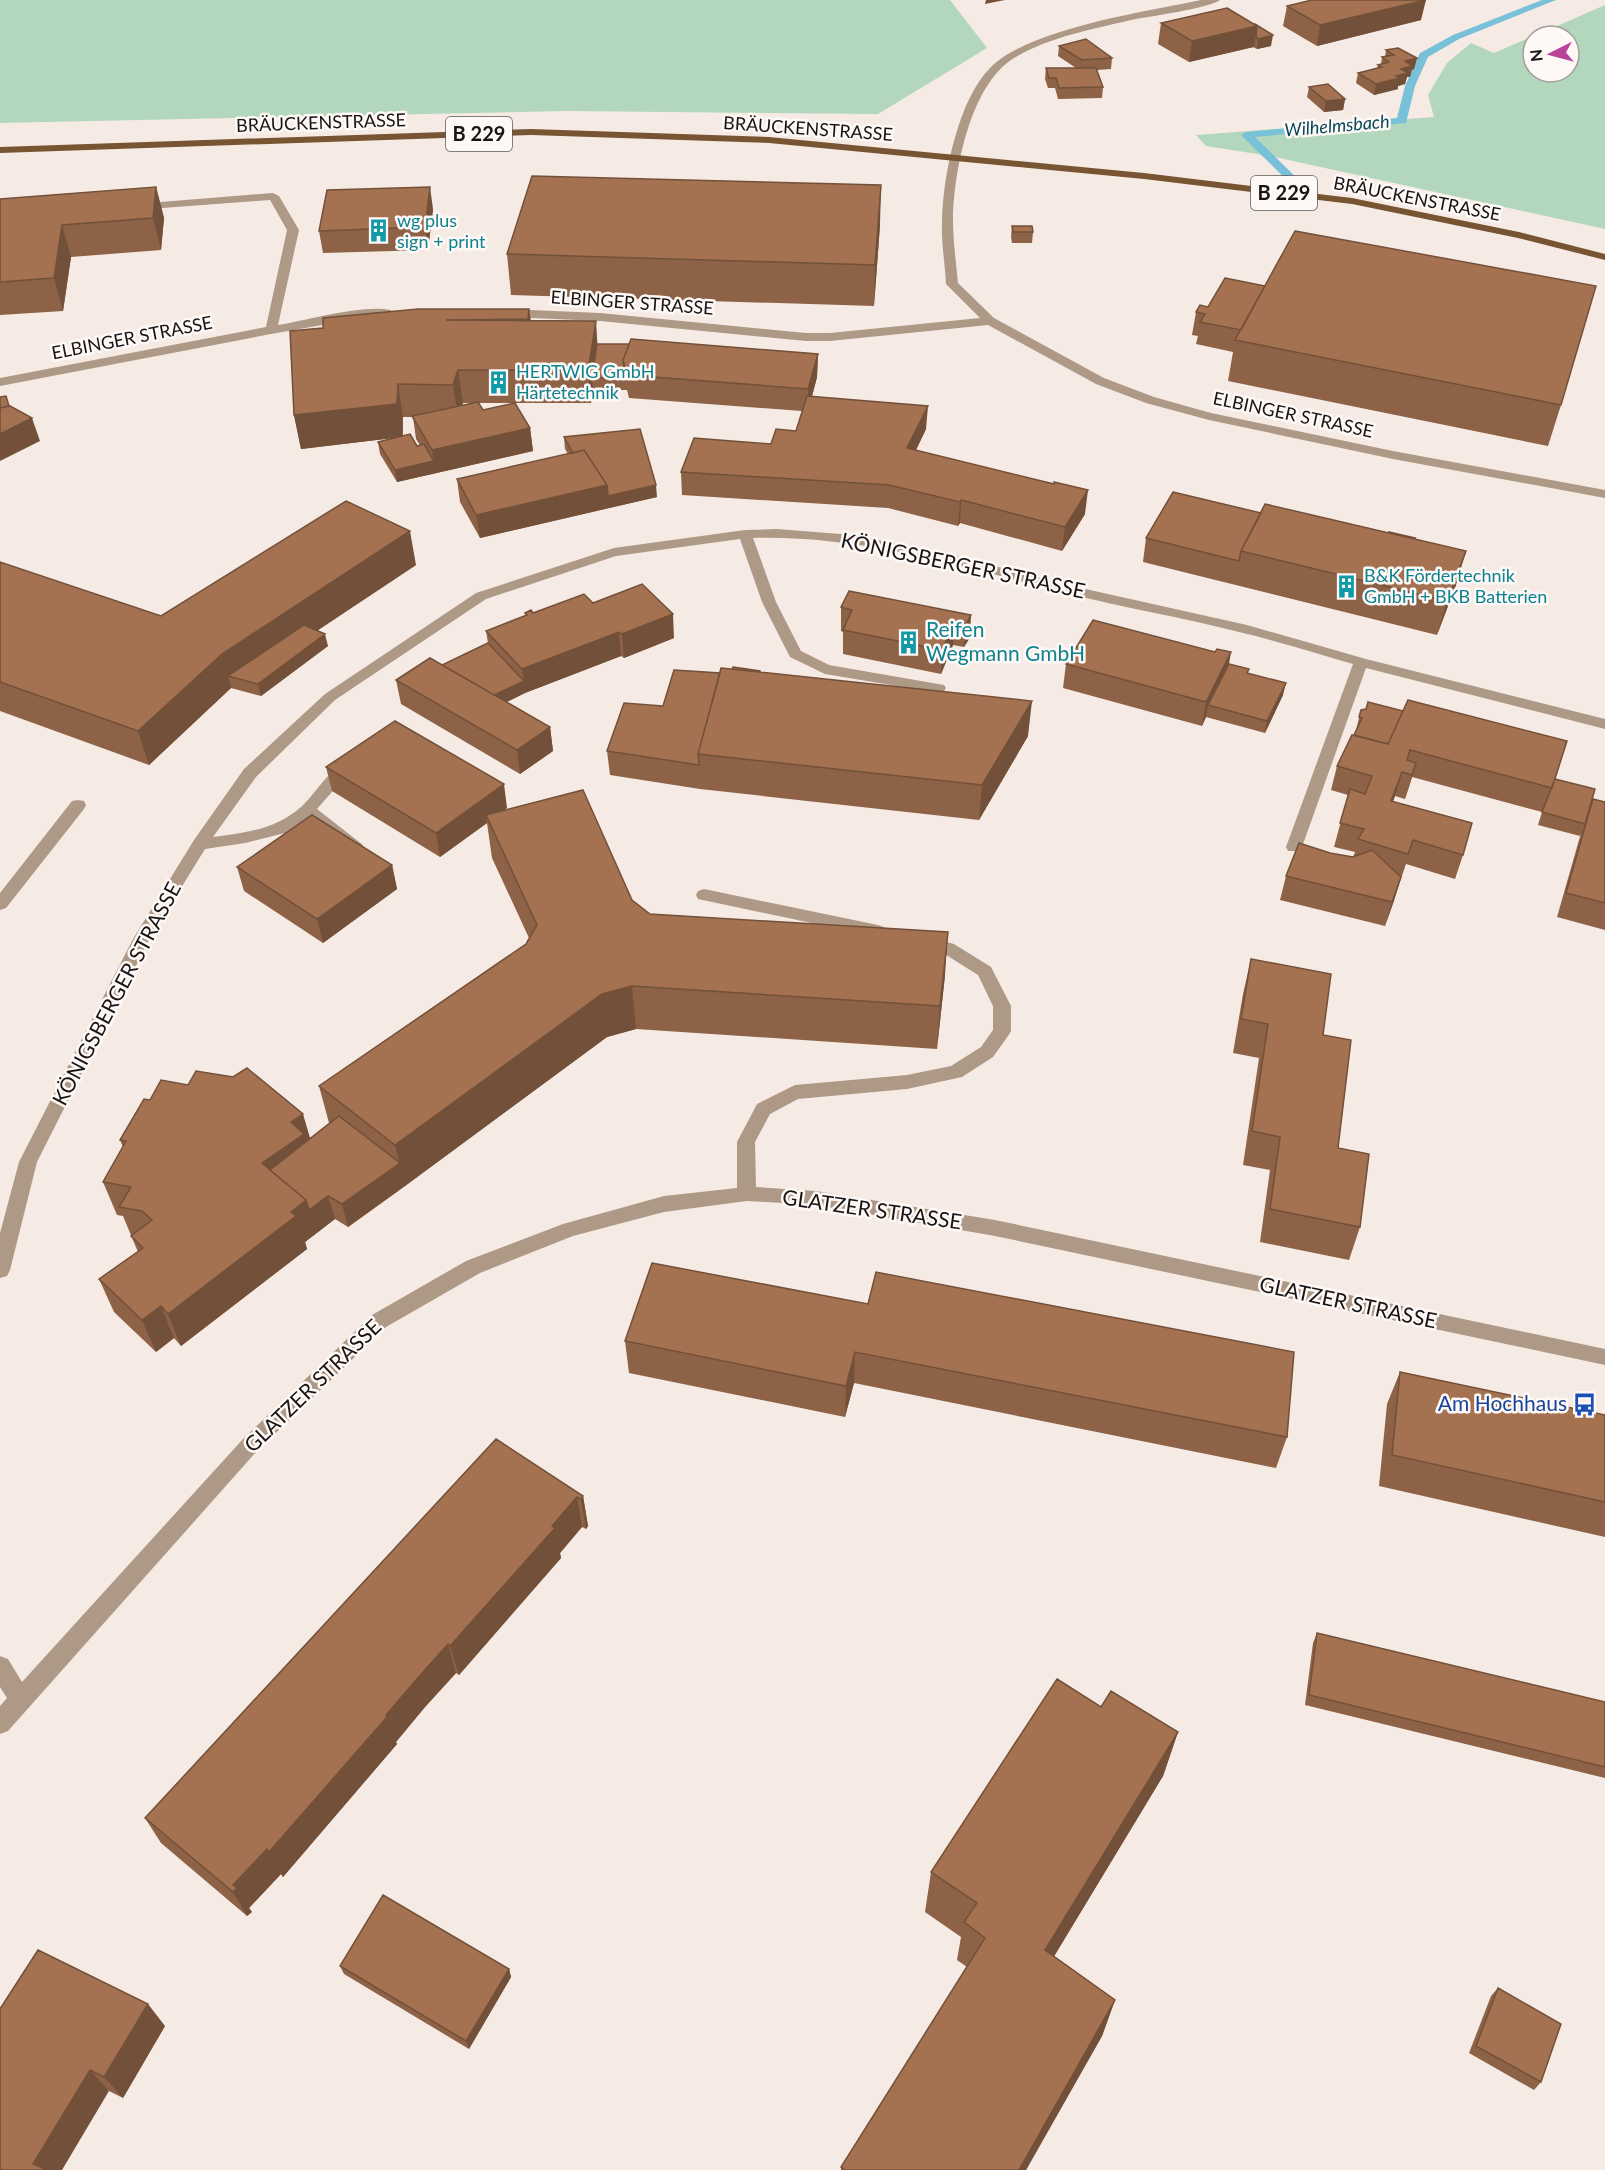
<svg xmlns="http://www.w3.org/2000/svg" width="1605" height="2170" viewBox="0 0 1605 2170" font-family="Lato,sans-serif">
<rect width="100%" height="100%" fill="#f6ebe4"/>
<!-- green -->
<path fill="#b2d7bd" d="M0 0H950L987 48 878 114 567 111 0 123Z
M1605 5V229L1270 156 1206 146 1196 135 1434 117 1428 95 1447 63 1471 43 1494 53 1533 36V72H1569V36H1534Z"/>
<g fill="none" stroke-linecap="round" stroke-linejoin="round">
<!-- stream -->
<path fill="#78c1d8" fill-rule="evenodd" d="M1542 0H1556L1459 39 1428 57 1415 86 1406 123 1255 137 1303 184V188H1295L1241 135 1246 132 1397 118 1405 86 1420 53 1453 35Z"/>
<!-- minor -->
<path fill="#ae9987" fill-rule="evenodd" d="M1201 0H1220C1207 9 1150 16 1131 20 1093 29 1049 37 1014 58 970 85 954 171 953 219 953 241 956 262 958 283L994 318 1104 378 1154 397 1211 413 1393 451 1605 490V498L1393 459 1209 420 1146 403 1096 384 988 325 830 341H806L600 321 507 317 501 313 507 309 600 313 806 333H830L980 318 946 284C945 263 941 242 942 221 943 176 958 99 991 67 1028 29 1148 11 1201 0Z
M273 193 279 196 299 230 278 325C308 320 363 304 391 310V316L362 318 271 334 0 386V378L266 327 287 230 270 200 136 210 130 207 136 204Z
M777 529 853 535 952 555 1072 586 1247 625 1366 659 1605 719V729L1366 668 1302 847 1300 851H1288L1286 847 1353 664C1315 653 1277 641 1239 632 1182 617 1123 608 1066 593 963 567 860 535 753 538L776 602 801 651 829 665 944 685 946 688 944 691 939 693 825 674 790 657 762 602 740 539 616 556 486 599 335 700 256 777 213 837C246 833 276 829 301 807 317 793 327 769 349 763L357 768 338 785 317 809 363 845 361 849H349L308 818 289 832 245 843 205 849 149 940 37 1162 10 1270 7 1276 0 1278V1233L19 1162 133 939 194 840 244 769 325 694 476 593 614 548 745 530Z
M78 800 84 801 86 805 84 809 6 908 0 910V893L72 801Z
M704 889 878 925 884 927 886 931 884 935 878 937 698 899 696 895 698 891Z
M923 936 954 944 991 967 1011 1006V1031L1008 1036 993 1057 962 1077 907 1089 798 1099 770 1114 755 1142 756 1187 816 1191 995 1220 1605 1349V1365L995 1236 816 1205 747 1201 664 1212 573 1236 480 1273 386 1327 257 1451 8 1731 0 1734V1706L7 1698 0 1687V1656L8 1659 22 1682 243 1439 372 1315 466 1261 563 1224 664 1196 737 1188V1142L757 1104 795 1085 907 1075 951 1066 981 1047 993 1030V1006L978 975 943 953 917 946 915 942 917 938Z"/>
<!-- major -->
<path fill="#775432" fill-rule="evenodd" d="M531 129 769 137 1144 173 1352 198 1519 232 1605 254V260L1518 238 1352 204 1144 179 769 143 531 135 0 153V147Z"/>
</g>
<!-- wall -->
<path fill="#8d6246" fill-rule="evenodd" d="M1287 6 1421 20 1317 46 1283 26Z
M1227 8 1271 46 1257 49 1253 47 1189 62 1158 44 1161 23Z
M1059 46 1112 58 1111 69 1097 70 1103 87 1102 98 1058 99 1055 88H1048L1045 79 1046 68H1076L1058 56Z
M1386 50 1417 58 1414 69 1411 70 1410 77H1407L1405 84 1398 86V89L1374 95 1356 83 1358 73 1377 68 1378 65 1381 64 1382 57H1385Z
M1309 87 1345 99 1343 110 1324 112 1307 97Z
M156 187 164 218 161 250 71 257 63 311 0 315V199Z
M433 209 428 250 323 253 319 231Z
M880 225 874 306 511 295 507 254Z
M1012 226 1033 232 1032 243H1012L1011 237Z
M1200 305 1561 405 1548 446 1228 381 1233 352 1196 344 1198 336 1192 335 1196 312Z
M529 309 531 321 598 344 818 354 817 377 812 396 926 429 916 450 1085 514 1062 551 960 523 958 526 888 508 682 495 681 472 771 444 796 431 802 411 629 398 627 390H593V388L591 403H479L483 410 530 428 533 451 397 482 380 454 378 442 393 438 301 449 294 415 290 331ZM463 403H472L462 405ZM403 417H413L416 439 420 445 417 446 403 436Z
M564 437 657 497 480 538 460 502 457 479 568 454 565 449Z
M1261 513 1415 539 1456 585 1437 635 1143 562 1146 538Z
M0 562 161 616 416 565 318 630 328 646 261 696 231 688 149 765 0 711Z
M593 603 674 638 624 658 621 656 525 693 507 702 550 727 553 751 520 774 401 704 396 680 442 665 488 643 486 631 525 616V613H533Z
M841 607 971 615 969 639 964 647 953 645 941 674 843 654V632L841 631Z
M1066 664H1229L1248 673 1283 695 1265 733 1206 717 1202 726 1063 688Z
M760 672 1028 736 979 820 700 789 610 775 607 751 663 706 720 673Z
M1361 710 1555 779 1588 813 1593 799 1605 802V930L1557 917 1581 833 1580 836 1538 825 1542 812 1412 777 1405 799 1395 796 1393 801 1463 855 1455 879 1406 864 1385 926 1280 900 1286 876 1330 853 1353 857 1355 852 1334 847 1348 795 1331 790 1337 766 1356 730Z
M326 767 507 808 504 810 650 914 945 975 937 1049 636 1029 607 1037 405 1186 348 1227 335 1219 305 1242 307 1249 181 1346 174 1338 156 1352 114 1312 99 1279 138 1252 123 1216 117 1215 103 1182 123 1147 120 1140 310 1138 329 1123 319 1086 526 944 529 938 492 858 487 823 440 857 332 791Z
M392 865 397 889 323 943 244 891 237 867Z
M1251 959 1323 1035 1338 1148 1360 1227 1349 1260 1260 1242 1270 1170 1243 1165 1259 1058 1233 1053 1243 994Z
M652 1263 1287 1437 1276 1468 854 1383 845 1417 629 1373 625 1341Z
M1400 1372 1605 1415V1537L1379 1486 1387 1404Z
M496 1439 583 1496 588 1526 586 1529 582 1527 560 1553 561 1558 459 1675 456 1673 425 1707 396 1742 397 1744 283 1877 281 1874 249 1908 252 1912 247 1916 161 1843 145 1818Z
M1317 1633 1605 1702V1778L1305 1705 1313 1643Z
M1101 1707 1178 1732 1163 1776 1054 1956 1115 2000 1102 2036 1026 2170H841V2167L967 1967 957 1960 961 1937 925 1912 931 1872Z
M340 1966 509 1969 511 1977 469 2049 344 1974Z
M1498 1988 1541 2082 1534 2090 1469 2053 1491 1996Z
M0 2009 165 2026 123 2098 109 2091Z"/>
<!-- shaded-wall -->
<path fill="#735039" d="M986 0H1005L985 4Z
M1426 0 1421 20 1317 46 1320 25Z
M1257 26 1254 47 1189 62 1192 41Z
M1273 35 1271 46 1257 49 1258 39Z
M1417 58 1414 69 1412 70 1410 77H1407L1405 84 1398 86V89L1374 95 1376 84 1401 69 1405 61Z
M1345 99 1343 110 1324 112 1326 101Z
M881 185 880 225 874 306 875 265Z
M156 187 164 218 161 250 153 218Z
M430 187 433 209 428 250 425 227Z
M62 225 71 257 63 311 54 278Z
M529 309 533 342 531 352 528 319Z
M596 321 598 354 592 378 593 388 591 403 588 370Z
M818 354 817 377 808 412V389Z
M458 370 463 403 458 418 453 385Z
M398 384 403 417 402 437 301 449 294 415Z
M928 406 926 429 906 471 907 448Z
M32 418 40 441 0 461V434Z
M530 428 533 451 397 482 395 470 434 461 432 450Z
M607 485 609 508 480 538 476 515Z
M656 485 657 497 609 508 608 496Z
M1088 490 1085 514 1062 551 1065 527Z
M961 500 960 523 958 526 960 502Z
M410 531 416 565 243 680 228 676 231 688 149 765 138 731 222 654Z
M1466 551 1456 585 1437 635 1447 601Z
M673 614 674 638 624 658 622 634Z
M971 615 969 639 964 647 966 624Z
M955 621 953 645 941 674 942 650Z
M619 632 621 656 525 693 522 669Z
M325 634 328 646 261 696 258 684Z
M1231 652 1227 676 1208 705 1206 717 1202 726 1206 702Z
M524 681 525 693 486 712 484 700Z
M1286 683 1283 695 1265 733 1267 721Z
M1032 701 1028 736 979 820 982 785Z
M550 727 553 751 520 774 517 750Z
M1416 763 1409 787 1405 799 1412 775Z
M1402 772 1395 796 1384 825 1391 801Z
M504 784 507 808 489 821 486 815 487 823 440 857 436 833Z
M392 865 397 889 323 943 317 919Z
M1401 877 1394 901 1385 926 1392 902Z
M948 932 945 975 937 1049 940 1006Z
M632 986 636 1029 607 1037 405 1186 395 1145 602 994Z
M303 1114 313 1148 284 1189 262 1163 291 1122Z
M400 1163 405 1186 348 1227 342 1204Z
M328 1196 335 1219 305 1242 307 1249 181 1346 168 1314 306 1200Z
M161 1306 174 1338 156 1352 142 1320Z
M855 1352 854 1383 845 1417 846 1386Z
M583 1496 588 1526 586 1529 581 1499Z
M577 1497 582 1527 560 1553 561 1558 459 1675 450 1646Z
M448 1644 456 1673 425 1707 396 1742 397 1744 283 1877 269 1852 416 1680Z
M1178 1732 1163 1776 1035 1988 1045 1950Z
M267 1849 281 1874 249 1908 252 1912 247 1916 233 1892V1885Z
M509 1969 511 1977 469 2049 466 2041Z
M1115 2000 1102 2036 1026 2170H1019Z
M148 2004 165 2026 123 2098 104 2077Z
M90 2070 109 2091 62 2170H40L33 2164Z"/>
<!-- building -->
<path fill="#a47251" stroke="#735039" stroke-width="1.5" d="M1312 0H1426L1320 25 1287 6Z
M1227 8 1257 26 1192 41 1161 23Z
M1254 24H1255L1273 35 1258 39 1256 37 1257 26Z
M1086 39 1112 58 1082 60 1059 46Z
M1398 48 1417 58 1405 61 1412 66 1401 69 1408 73 1396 76 1400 78 1376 84 1358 73 1382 67 1378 65 1389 62 1382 57 1394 55 1386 50Z
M1046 68H1096L1103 87 1059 88 1056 78H1049Z
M1328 84 1345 99 1326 101 1309 87Z
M532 176 881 185 875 265 507 254Z
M156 187 153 218 62 225 54 278 0 282V199Z
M430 187 425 227 319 231 327 190Z
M1012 226H1032L1033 232H1013Z
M1295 231 1596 286 1561 405 1235 340Z
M1225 278 1265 286 1241 330 1200 322 1205 314 1196 312 1200 305 1208 307Z
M418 309H529L528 319 446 320 596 321 588 370H458L453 385 398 384 397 404 294 415 290 331 323 328V318Z
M631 339 818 354 808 389 627 375 623 360Z
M597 344H629L623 360 624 371 626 378H592Z
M6 396 9 406 0 408V397Z
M807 396 928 406 907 448 1054 484V482L1088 490 1065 527 961 500 960 502 889 485 681 472 694 438 771 444 776 429 796 431Z
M478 402 483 410 515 403 530 428 432 450 412 416Z
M10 406 32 418 0 434V408Z
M640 429 656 485 608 496 607 485 584 450 573 453 564 437Z
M410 434 417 446 424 444 434 461 395 470 378 442Z
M584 450 607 485 476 515 457 479Z
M1173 492 1261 513 1241 551 1239 561 1146 538Z
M346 501 410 531 222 654 138 731 0 682V562L161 616Z
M1265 504 1466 551 1447 601 1241 551Z
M1389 532 1415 538 1414 539 1389 533Z
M642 584 673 614 622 634 619 632 522 669 486 631 527 615 525 613 531 610 533 613 584 594 593 603Z
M849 591 971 615 966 624 955 621 942 650 843 630 852 610 841 607Z
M1093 620 1215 652 1217 649 1231 652 1206 702 1066 664Z
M304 625 325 634 258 684 228 676Z
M488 643 524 681 494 695 442 665Z
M430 658 550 727 517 750 396 680Z
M1229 664 1249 669 1247 673 1286 683 1267 721 1208 705Z
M733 667 760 671V672L732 669Z
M721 668 1032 701 982 785 698 754Z
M674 670 720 673 698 754 699 765 607 751 624 703 663 706Z
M1408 700 1567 741 1552 788 1410 750 1407 760 1416 763 1412 775 1402 772 1391 801 1472 823 1463 855 1413 840 1408 854 1358 839 1364 829 1340 823 1350 789 1365 794 1372 776 1337 766 1352 735 1388 744Z
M1368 702 1403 711 1388 744 1354 735 1362 718 1359 717 1361 710 1366 709Z
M395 721 504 784 436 833 326 767Z
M1555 779 1595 789 1585 824 1542 812Z
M583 790 632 900 650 914 948 932 940 1006 632 986 602 994 395 1145 319 1086 526 944 537 925 486 815Z
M1593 799 1605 802V903L1566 893Z
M312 815 392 865 317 919 237 867Z
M1299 843 1330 853 1353 857 1372 850 1401 877 1392 902 1286 876Z
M1251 959 1331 974 1323 1035 1351 1040 1338 1148 1369 1154 1360 1227 1270 1209 1280 1137 1252 1131 1268 1024 1241 1019Z
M247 1068 303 1114 291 1122 304 1134 262 1163 306 1200 291 1212 296 1216 168 1314 161 1306 142 1320 99 1279 143 1248 131 1236 152 1220 142 1211 119 1207 131 1187 103 1182 126 1141 120 1140 144 1099 150 1100 161 1080 188 1085 196 1071 233 1077Z
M339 1116 400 1163 342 1204 328 1196 309 1210 306 1200 270 1170Z
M652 1263 868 1304 876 1272 1294 1352 1287 1437 855 1352 846 1386 625 1341Z
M1400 1372 1605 1415V1502L1392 1455Z
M496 1439 583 1496 581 1499 577 1497 552 1526 555 1528 450 1646 448 1644 416 1680 386 1715 387 1717 269 1852 267 1849 233 1885 237 1888 233 1892 145 1818Z
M1317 1633 1605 1702V1767L1309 1695Z
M1057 1679 1101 1707 1111 1691 1178 1732 1045 1950 1115 2000 1019 2170H845L841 2167 985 1938 964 1922 977 1903 931 1872Z
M383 1895 509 1969 466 2041 340 1966Z
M38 1950 148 2004 104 2077 90 2070 33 2164 47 2170H0V2009Z
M1498 1988 1561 2024 1541 2082 1476 2046Z"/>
<!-- icons -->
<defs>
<symbol id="building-bare" viewBox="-9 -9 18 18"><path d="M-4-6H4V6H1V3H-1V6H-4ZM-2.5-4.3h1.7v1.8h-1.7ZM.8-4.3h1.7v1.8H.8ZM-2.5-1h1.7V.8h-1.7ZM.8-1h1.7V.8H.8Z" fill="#0f9aa8" stroke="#fef9f7" stroke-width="2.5" paint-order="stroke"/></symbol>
<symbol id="bus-bare" viewBox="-9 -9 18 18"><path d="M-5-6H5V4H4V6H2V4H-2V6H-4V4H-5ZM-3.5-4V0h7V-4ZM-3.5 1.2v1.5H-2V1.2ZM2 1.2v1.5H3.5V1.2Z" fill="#1a4fb4" stroke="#fef9f7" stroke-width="2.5" paint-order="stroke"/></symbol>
</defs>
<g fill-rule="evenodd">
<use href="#building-bare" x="362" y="214" width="33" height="33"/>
<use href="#building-bare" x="482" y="366" width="33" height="33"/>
<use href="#building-bare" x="1330" y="570" width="33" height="33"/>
<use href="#building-bare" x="892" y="626" width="33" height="33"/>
<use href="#bus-bare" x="1568" y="1388" width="33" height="33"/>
</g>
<g text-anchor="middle" stroke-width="5" stroke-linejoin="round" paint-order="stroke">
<!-- far-street labels -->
<g font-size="18" fill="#181412" stroke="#fef9f7">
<text transform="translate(321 123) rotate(-2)" y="6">BRÄUCKENSTRASSE</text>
<text transform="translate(808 129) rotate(4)" y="6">BRÄUCKENSTRASSE</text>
<text transform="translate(1417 199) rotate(11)" y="6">BRÄUCKENSTRASSE</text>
<text transform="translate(632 303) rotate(4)" y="6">ELBINGER STRASSE</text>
<text transform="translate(132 338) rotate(-11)" y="6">ELBINGER STRASSE</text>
<text transform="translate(1293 415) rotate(12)" y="6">ELBINGER STRASSE</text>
</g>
<!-- far-water labels -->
<g font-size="18" font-style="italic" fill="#044758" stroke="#fef9f7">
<text transform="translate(1337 126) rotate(-5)" y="6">Wilhelmsbach</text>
</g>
<!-- far-culture labels -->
<g font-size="18" fill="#0d838f" stroke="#fef9f7" text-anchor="start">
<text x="397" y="227">wg plus<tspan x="397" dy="21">sign + print</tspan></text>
<text x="516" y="378">HERTWIG GmbH<tspan x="516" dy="21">Härtetechnik</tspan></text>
<text x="1364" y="582">B&amp;K Fördertechnik<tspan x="1364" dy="21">GmbH + BKB Batterien</tspan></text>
</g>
<!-- shield labels -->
<g fill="#fef9f7" stroke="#5d5957" stroke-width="1.5">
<rect x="446" y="117" width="66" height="34" rx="4.5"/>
<rect x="1251" y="176" width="66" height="34" rx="4.5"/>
</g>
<g font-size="20" font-weight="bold" fill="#181412">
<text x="479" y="141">B 229</text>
<text x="1284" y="200">B 229</text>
</g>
<!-- street labels -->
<g font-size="21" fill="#181412" stroke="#fef9f7">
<text transform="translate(963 566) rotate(12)" y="7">KÖNIGSBERGER STRASSE</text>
<text transform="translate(117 994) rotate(-62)" y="7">KÖNIGSBERGER STRASSE</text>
<text transform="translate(872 1210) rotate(8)" y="7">GLATZER STRASSE</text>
<text transform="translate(1348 1303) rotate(12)" y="7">GLATZER STRASSE</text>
<text transform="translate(313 1386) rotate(-44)" y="7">GLATZER STRASSE</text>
</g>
<!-- culture labels -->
<g font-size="21" fill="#0d838f" stroke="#fef9f7" text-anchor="start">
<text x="926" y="637">Reifen<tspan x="926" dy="24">Wegmann GmbH</tspan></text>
</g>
<!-- transit labels -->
<g font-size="21" fill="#164399" stroke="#fef9f7" text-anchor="end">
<text x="1567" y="1411">Am Hochhaus</text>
</g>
</g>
<!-- north arrow -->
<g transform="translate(1551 54) rotate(264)"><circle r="28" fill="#fef9f7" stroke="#a29d9b" stroke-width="1.5"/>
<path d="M0-4.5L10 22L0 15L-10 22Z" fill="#ba4399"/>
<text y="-9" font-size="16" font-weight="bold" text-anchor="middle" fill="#181412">N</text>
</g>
</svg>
